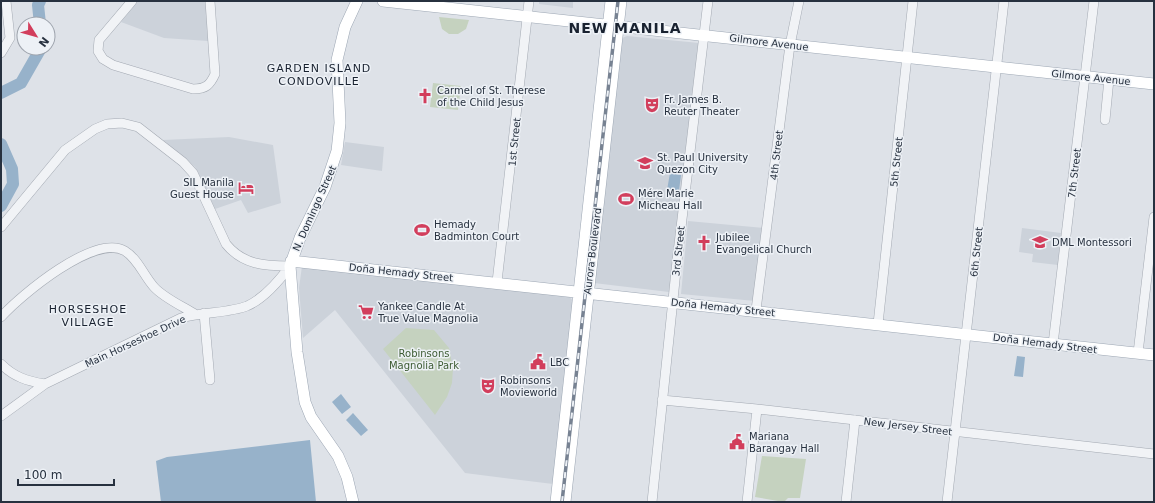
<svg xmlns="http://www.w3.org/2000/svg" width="1155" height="503" viewBox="0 0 1155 503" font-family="'DejaVu Sans',sans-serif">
<rect width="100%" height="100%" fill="#dee2e8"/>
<!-- built -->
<path fill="#ccd2da" d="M138 1H206L208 41 164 38 121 22Z
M539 1H573V8L539 4Z
M627 36 699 43 669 292 594 283 617 61H620L621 56 619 55 622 38Z
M229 137 273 145 281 203 248 213 241 200 215 209 195 167 163 140Z
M345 142 384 147 382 171 341 165Z
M688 221 765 228 755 301 681 294Z
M1022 228 1061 233 1058 265 1032 262 1033 254 1019 252Z
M302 266 567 294 573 301 553 484 465 473 335 310 303 338 299 288Z"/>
<!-- green -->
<path fill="#c5d2bf" d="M439 17 469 20 466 29 458 34H449L442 29Z
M433 83 461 86 458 110 430 107Z
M406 328 434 330 449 348 453 368 452 383 447 397 435 415 383 349Z
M762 456 806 459 800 498H788L784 502 755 497Z"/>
<!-- water -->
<path fill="#97b2ca" d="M670 173 681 175 678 198 666 196Z
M1017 356 1025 357 1023 377 1014 376Z
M341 394 351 407 342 414 332 402Z
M353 413 368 430 361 436 346 420Z
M310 440 316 502H161L156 461 167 457Z"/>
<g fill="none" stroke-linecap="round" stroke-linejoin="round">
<!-- river -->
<path stroke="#97b2ca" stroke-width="12" d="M40 24 38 5 40 1
M1 93 21 83 41 48
M1 144 12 169 13 184 1 206"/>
<defs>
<path id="minor" d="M132 1 99 40 98 51 103 59 113 65 193 89C206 89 210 85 215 74L210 1
M1 53 10 38 6 1
M1105 120 1109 79
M1 227 65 150 95 129 107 124 122 123 138 127 183 162 193 173 226 244C243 265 265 266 290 266
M497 282 529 1
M756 310 790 45 799 1
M204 313 210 380
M1 317C21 295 95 233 125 251 138 259 144 276 154 287 164 298 182 306 195 314
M878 324 913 1
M1053 344 1094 1
M1138 353 1154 217
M1 364C14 377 27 381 45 384
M662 400 757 409 1154 454
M1 416 45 384 181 318C201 312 230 313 247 306 265 298 279 281 290 266
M652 502 677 261 708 1
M747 502 757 409
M846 502 855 420
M947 502 1004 1"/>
<path id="major" d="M383 1 1154 84
M291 261 1154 355
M353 502 347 477 338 456 311 417 305 402 297 352 290 266 300 238 325 187 337 151 340 123 337 60 345 27 357 1
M556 502 611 1
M565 502 621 1"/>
</defs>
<!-- minor casing -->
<use href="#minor" stroke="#a3a9b2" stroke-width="10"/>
<!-- major casing -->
<use href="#major" stroke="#9da7b4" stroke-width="12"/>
<!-- minor -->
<use href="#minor" stroke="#f1f3f6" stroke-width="9"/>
<!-- major -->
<use href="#major" stroke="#fff" stroke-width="11"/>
<defs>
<path id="rail" d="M562 502 618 1"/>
</defs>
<!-- rail casing -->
<use href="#rail" stroke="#778292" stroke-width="3.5"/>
<!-- rail -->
<use href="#rail" stroke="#edf1f6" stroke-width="2" stroke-dasharray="6" stroke-linecap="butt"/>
</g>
<!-- icons -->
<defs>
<symbol id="church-bare" viewBox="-9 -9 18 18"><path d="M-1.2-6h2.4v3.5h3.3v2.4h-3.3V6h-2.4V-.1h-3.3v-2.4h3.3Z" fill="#d23e5c" stroke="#edf1f6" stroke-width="2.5" paint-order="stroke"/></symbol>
<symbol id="theatre-bare" viewBox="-9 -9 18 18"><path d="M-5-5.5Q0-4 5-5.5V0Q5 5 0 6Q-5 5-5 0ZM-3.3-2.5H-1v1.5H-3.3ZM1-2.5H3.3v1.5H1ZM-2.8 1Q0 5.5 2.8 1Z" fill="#d23e5c" stroke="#edf1f6" stroke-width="2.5" paint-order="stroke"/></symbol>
<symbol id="university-bare" viewBox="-9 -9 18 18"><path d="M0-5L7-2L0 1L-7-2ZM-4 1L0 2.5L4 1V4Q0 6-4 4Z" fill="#d23e5c" stroke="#edf1f6" stroke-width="2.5" paint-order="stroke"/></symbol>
<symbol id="hotel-bare" viewBox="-9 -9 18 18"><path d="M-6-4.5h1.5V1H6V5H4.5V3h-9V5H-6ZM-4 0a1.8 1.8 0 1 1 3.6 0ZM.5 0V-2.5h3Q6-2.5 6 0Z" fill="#d23e5c" stroke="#edf1f6" stroke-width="2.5" paint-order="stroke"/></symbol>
<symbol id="stadium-bare" viewBox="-9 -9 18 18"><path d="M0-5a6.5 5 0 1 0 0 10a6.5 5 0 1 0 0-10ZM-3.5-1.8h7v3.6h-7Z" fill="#d23e5c" stroke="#edf1f6" stroke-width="2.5" paint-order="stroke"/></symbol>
<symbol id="school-bare" viewBox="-9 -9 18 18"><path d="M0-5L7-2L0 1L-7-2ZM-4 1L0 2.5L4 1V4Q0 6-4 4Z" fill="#d23e5c" stroke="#edf1f6" stroke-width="2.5" paint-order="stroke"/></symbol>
<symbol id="supermarket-bare" viewBox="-9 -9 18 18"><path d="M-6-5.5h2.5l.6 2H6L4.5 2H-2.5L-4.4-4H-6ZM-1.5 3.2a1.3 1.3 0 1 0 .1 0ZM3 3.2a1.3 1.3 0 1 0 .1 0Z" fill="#d23e5c" stroke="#edf1f6" stroke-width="2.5" paint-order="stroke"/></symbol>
<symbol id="civic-bare" viewBox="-9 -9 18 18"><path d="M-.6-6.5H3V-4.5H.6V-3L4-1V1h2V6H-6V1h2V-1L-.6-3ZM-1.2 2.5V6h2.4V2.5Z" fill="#d23e5c" stroke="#edf1f6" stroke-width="2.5" paint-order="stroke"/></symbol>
</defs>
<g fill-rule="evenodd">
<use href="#church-bare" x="414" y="85" width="22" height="22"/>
<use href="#theatre-bare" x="641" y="94" width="22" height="22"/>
<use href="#university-bare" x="634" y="152" width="22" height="22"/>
<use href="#hotel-bare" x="235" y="177" width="22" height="22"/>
<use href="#stadium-bare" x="615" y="188" width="22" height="22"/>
<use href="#stadium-bare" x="411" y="219" width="22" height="22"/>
<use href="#school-bare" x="1029" y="231" width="22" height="22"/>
<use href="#church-bare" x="693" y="232" width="22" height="22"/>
<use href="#supermarket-bare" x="355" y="301" width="22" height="22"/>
<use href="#civic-bare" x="527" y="351" width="22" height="22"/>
<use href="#theatre-bare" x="477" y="375" width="22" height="22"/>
<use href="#civic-bare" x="726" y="431" width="22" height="22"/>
</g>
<g text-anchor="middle" stroke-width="3" stroke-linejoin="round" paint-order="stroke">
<!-- street labels -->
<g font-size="10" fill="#27313f" stroke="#edf1f6">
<text transform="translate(769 42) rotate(7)" y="4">Gilmore Avenue</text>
<text transform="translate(1091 77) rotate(6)" y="4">Gilmore Avenue</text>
<text transform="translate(514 142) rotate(-84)" y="4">1st Street</text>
<text transform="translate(776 155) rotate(-83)" y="4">4th Street</text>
<text transform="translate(896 162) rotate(-84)" y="4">5th Street</text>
<text transform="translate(1074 173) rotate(-83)" y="4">7th Street</text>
<text transform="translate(314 208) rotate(-66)" y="4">N. Domingo Street</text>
<text transform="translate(592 251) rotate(-83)" y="4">Aurora Boulevard</text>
<text transform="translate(678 251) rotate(-84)" y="4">3rd Street</text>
<text transform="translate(976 252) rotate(-84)" y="4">6th Street</text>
<text transform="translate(401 272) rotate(6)" y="4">Doña Hemady Street</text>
<text transform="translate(723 307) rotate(6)" y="4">Doña Hemady Street</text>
<text transform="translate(135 341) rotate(-25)" y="4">Main Horseshoe Drive</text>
<text transform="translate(1045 343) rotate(7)" y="4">Doña Hemady Street</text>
<text transform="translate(908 426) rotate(7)" y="4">New Jersey Street</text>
</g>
<!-- poi labels -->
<g font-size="10" fill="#27313f" stroke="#edf1f6" text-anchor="start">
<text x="437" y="94">Carmel of St. Therese<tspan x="437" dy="12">of the Child Jesus</tspan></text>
<text x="664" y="103">Fr. James B.<tspan x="664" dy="12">Reuter Theater</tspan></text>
<text x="657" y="161">St. Paul University<tspan x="657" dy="12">Quezon City</tspan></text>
<text x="234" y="186" text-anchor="end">SIL Manila<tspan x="234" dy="12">Guest House</tspan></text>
<text x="638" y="197">Mére Marie<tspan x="638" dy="12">Micheau Hall</tspan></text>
<text x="434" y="228">Hemady<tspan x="434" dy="12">Badminton Court</tspan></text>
<text x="716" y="241">Jubilee<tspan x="716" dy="12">Evangelical Church</tspan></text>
<text x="1052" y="246">DML Montessori</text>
<text x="378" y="310">Yankee Candle At<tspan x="378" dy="12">True Value Magnolia</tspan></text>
<text x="550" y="366">LBC</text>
<text x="500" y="384">Robinsons<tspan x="500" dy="12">Movieworld</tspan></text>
<text x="749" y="440">Mariana<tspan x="749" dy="12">Barangay Hall</tspan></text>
</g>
<!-- park labels -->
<g font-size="10" fill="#3d5b33" stroke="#edf1f6">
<text x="424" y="357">Robinsons<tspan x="424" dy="12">Magnolia Park</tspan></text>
</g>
<!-- neighbourhood labels -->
<g font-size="11" letter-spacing="1" fill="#192230" stroke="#edf1f6">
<text x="319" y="72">GARDEN ISLAND<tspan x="319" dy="13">CONDOVILLE</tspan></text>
<text x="88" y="313">HORSESHOE<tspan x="88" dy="13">VILLAGE</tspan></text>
</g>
<!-- district labels -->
<g font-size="14" font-weight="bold" letter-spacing="1" fill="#192230" stroke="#edf1f6">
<text x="625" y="33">NEW MANILA</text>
</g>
</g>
<!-- border -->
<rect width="1155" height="503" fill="none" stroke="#27313f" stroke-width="4"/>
<!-- north arrow -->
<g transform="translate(36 36) rotate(127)"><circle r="19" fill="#edf1f6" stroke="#9ea4ad"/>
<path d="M0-3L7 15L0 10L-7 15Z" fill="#d23e5c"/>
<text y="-6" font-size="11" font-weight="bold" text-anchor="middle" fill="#27313f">N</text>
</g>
<!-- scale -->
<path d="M18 479v6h96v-6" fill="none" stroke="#27313f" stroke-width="2"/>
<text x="24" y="479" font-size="12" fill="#27313f" stroke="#edf1f6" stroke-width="3" paint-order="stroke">100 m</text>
</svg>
